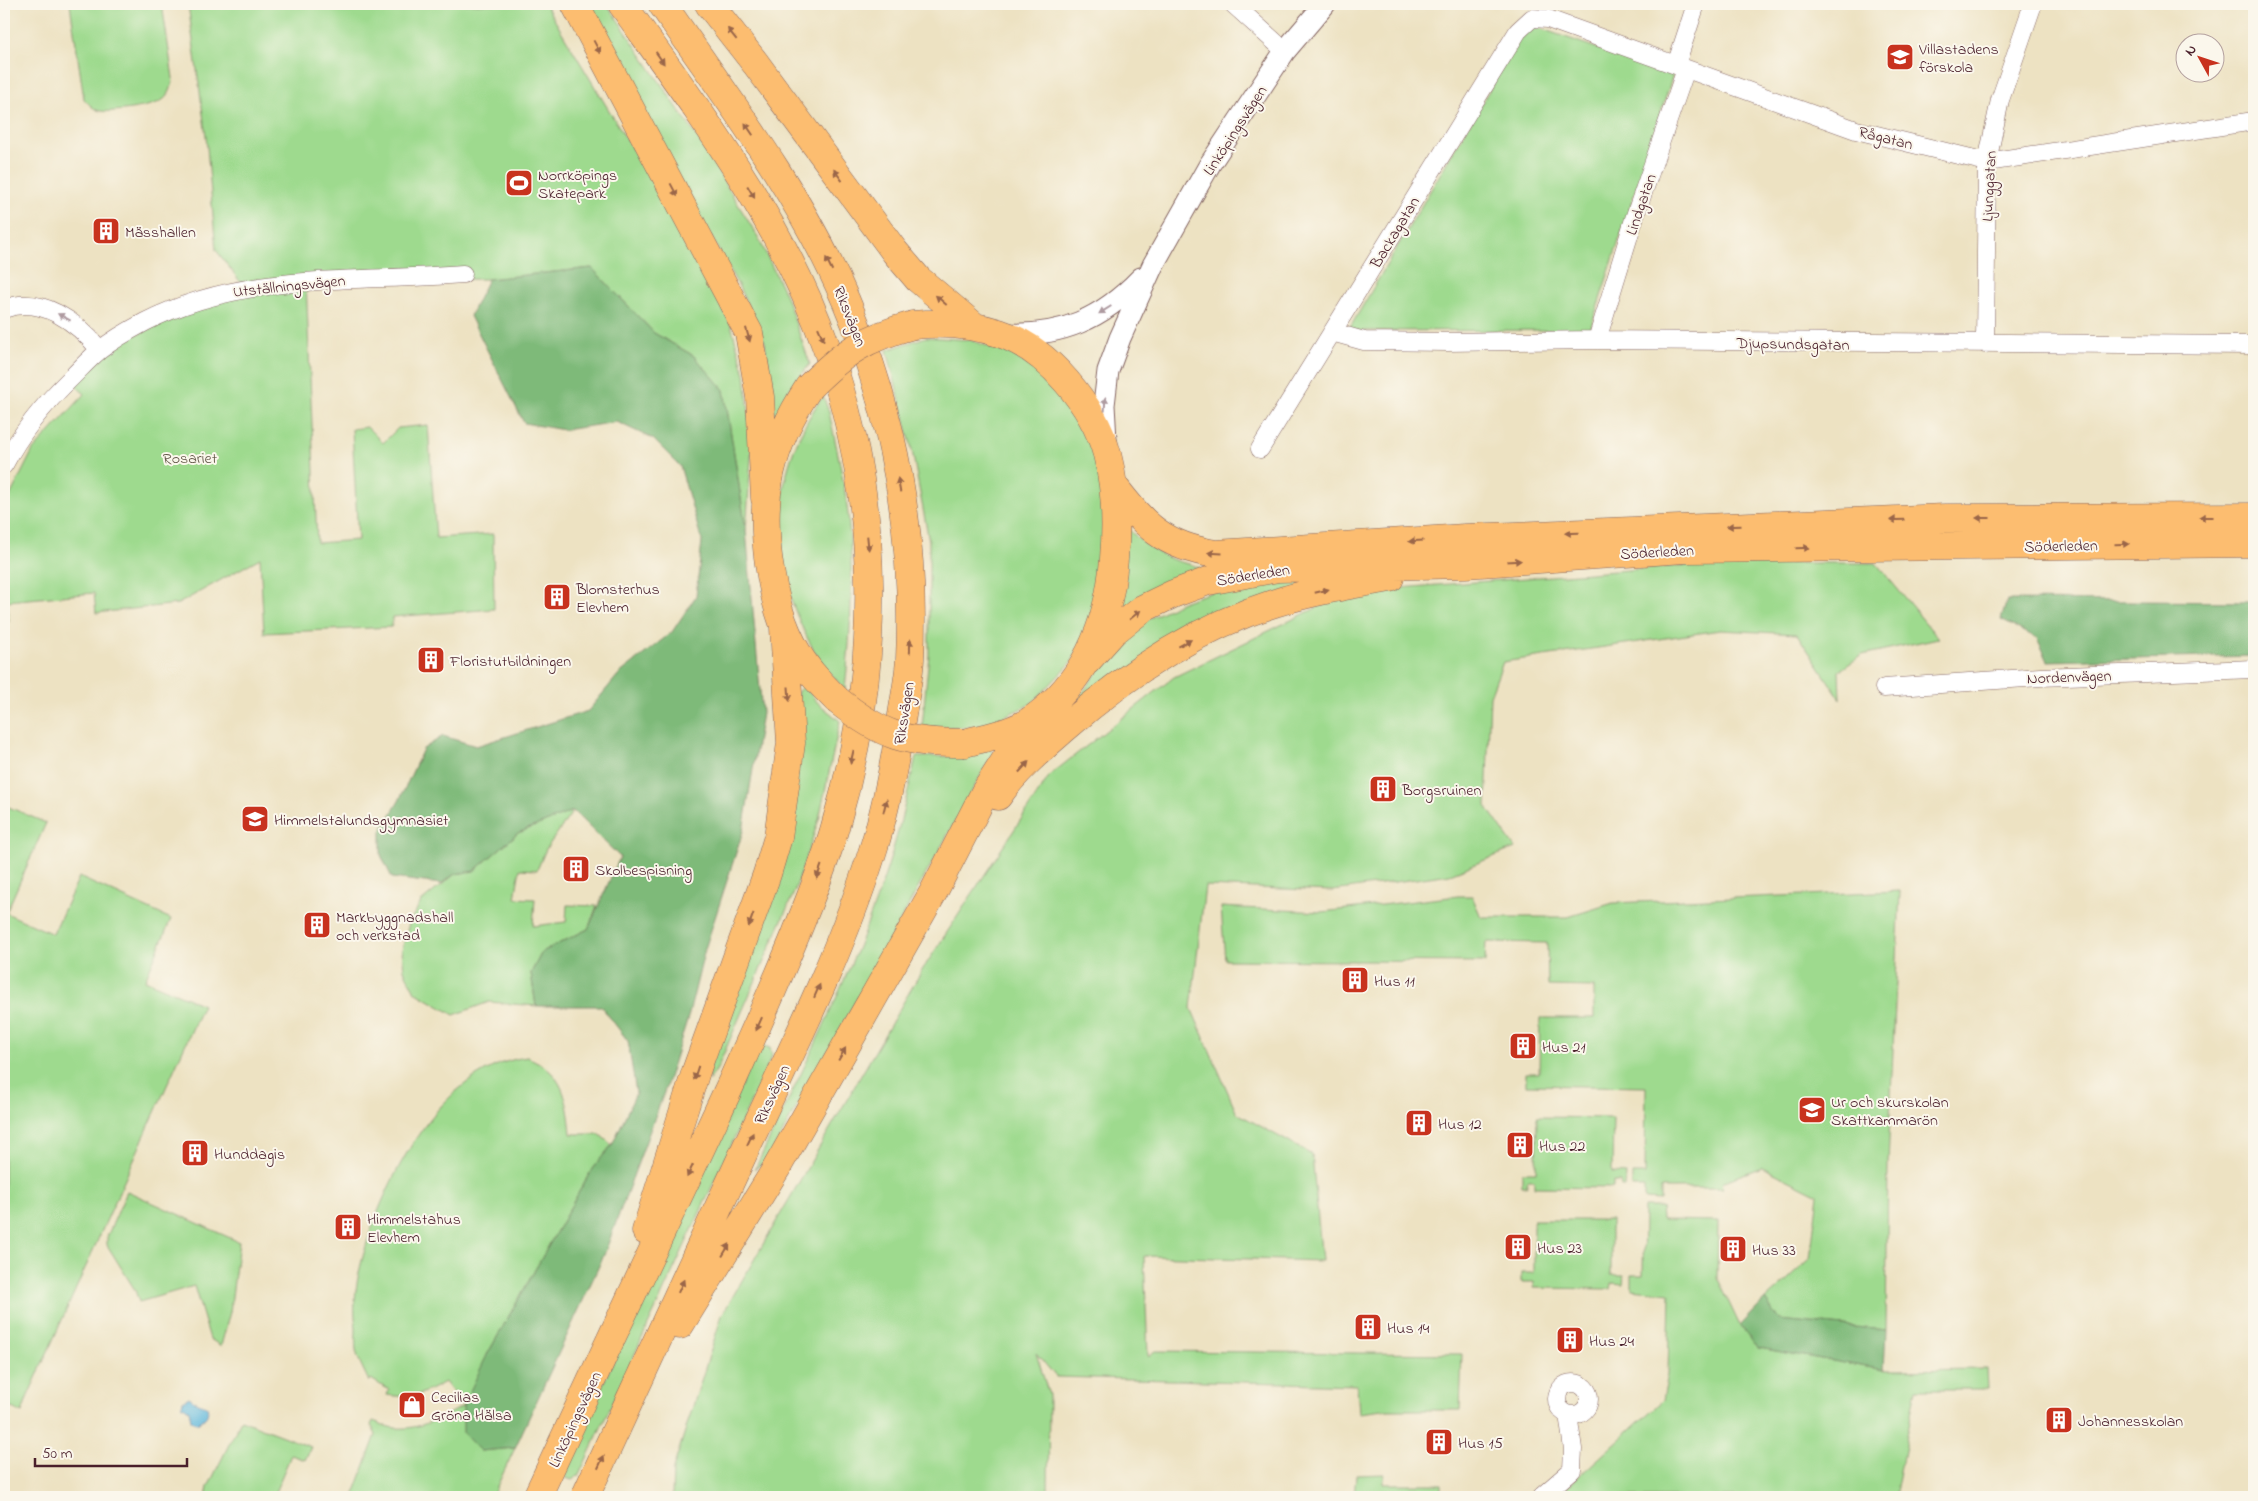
<svg xmlns="http://www.w3.org/2000/svg" width="2258" height="1501" viewBox="0 0 2258 1501" font-family="'Indie Flower',sans-serif">
<rect width="100%" height="100%" fill="#fbf7ec"/>
<filter id="ink" filterUnits="userSpaceOnUse"><feTurbulence type="fractalNoise" baseFrequency=".02" numOctaves="2"/><feDisplacementMap in="SourceGraphic" scale="10" xChannelSelector="R" yChannelSelector="G"/><feConvolveMatrix kernelMatrix="1 2 1 2 8 2 1 2 1" color-interpolation-filters="sRGB"/></filter>
<filter id="wash" filterUnits="userSpaceOnUse"><feTurbulence type="fractalNoise" baseFrequency=".0096" numOctaves="4" result="noise"/><feDisplacementMap in="SourceGraphic" scale="20" xChannelSelector="R" yChannelSelector="G"/><feGaussianBlur stdDeviation="1.12" result="paint"/><feColorMatrix in="noise" values="0 0 0 0 0 0 0 0 0 0 0 0 0 0 0 0 0 1.4 0 .05"/><feComposite in="paint" operator="in"/></filter>
<g filter="url(#wash)">
<rect width="100%" height="100%" fill="#ede2c2"/>
<!-- green -->
<path fill="#9eda8e" stroke="#747c5c" d="M70 4H162L173 78C172 87 170 96 161 101 152 107 110 113 100 111 93 109 89 104 84 99Z
M188 4H545L693 250 731 325 745 374 752 444 746 530 724 390 694 356 654 333 592 268 488 279 306 281 317 543 358 540 352 429 367 427 383 443 398 428 428 425 436 538 493 534 494 609 392 617V627L264 633 260 558 178 604 96 613 94 593 7 601 9 621H4V508L33 450 85 394 69 380 100 350 245 288 216 250 206 136Z
M581 4H607L695 134 758 237 786 296 810 364 791 387 775 416 765 342 738 285Z
M1528 24 1673 75 1590 330 1348 331Z
M926 337 970 340 1013 355 1044 376 1078 417 1098 463 1110 529 1089 628 1071 663 1031 704 980 727H922L929 655V541L911 445 887 350Z
M823 396 829 412C836 445 844 480 848 514 854 572 851 631 845 690 836 679 825 669 818 657 767 574 766 476 823 396Z
M1125 526C1139 540 1155 553 1174 560 1185 564 1198 564 1206 573L1114 617Z
M1717 563H1876L1938 638 1862 655 1839 671 1840 699 1797 634 1720 630 1503 662 1490 696 1486 806 1515 848 1450 874 1333 891 1205 886 1191 1008 1237 1113 1312 1155 1322 1261 1144 1256 1148 1356 1155 1351 1462 1354 1460 1410H1384L1359 1413 1357 1385 1056 1377 1036 1353 1049 1395 1048 1497H672L673 1469 722 1315 921 972 1050 775 1174 677 1349 592Z
M1306 577 1316 581 1083 700H1077L1117 645 1150 618 1185 601 1233 585Z
M804 686 818 703 840 721 819 819 795 890 717 1069 709 1081 711 1057 745 959 798 691Z
M990 749 993 753 768 1159 755 1169C800 1075 849 980 883 881 897 841 906 799 916 757L963 756Z
M4 805 46 823 6 913 53 934 79 877 171 919 145 980 203 1005 27 1398 22 1413 4 1404Z
M573 811 546 849 537 870 520 869 515 898 535 899 533 926 566 922 567 905 597 906 588 929 542 952 531 973 536 1006 489 1002 454 1015 415 992 404 970 402 950 409 923 421 902 455 874 474 871 518 833Z
M1900 891 1888 1163 1886 1330 1779 1320 1765 1300 1810 1259 1818 1195 1762 1167 1722 1182 1723 1188H1661V1200L1644 1199V1187H1632V1174H1645L1646 1087 1526 1085V1073H1539L1540 1018H1594V987L1548 986 1547 943 1486 942 1485 962 1225 960 1221 907 1322 912 1458 896H1472L1481 917H1568L1613 903Z
M764 1046 770 1048 772 1056 579 1475 572 1480 566 1478 563 1470 758 1050Z
M527 1057C563 1071 568 1099 571 1134H599L612 1145 592 1169 487 1355 480 1451 515 1448 492 1497H353L376 1435 371 1425 373 1421C380 1423 388 1428 396 1428 420 1430 442 1417 463 1406L445 1382C424 1394 412 1399 387 1395L389 1390 371 1379 369 1382C365 1372 358 1361 356 1350 355 1343 356 1335 356 1328 355 1319 354 1310 355 1301 356 1278 364 1252 371 1230 396 1161 446 1068 527 1057Z
M1537 1117 1613 1118 1612 1173 1626 1174 1625 1187H1621L1620 1182H1613V1188L1534 1187V1180H1527V1186H1522V1172H1536Z
M127 1191 239 1242 230 1312 221 1346 210 1339 194 1286 139 1302 135 1290 107 1245V1237Z
M1644 1207H1661L1662 1220 1718 1221 1717 1277 1740 1326 1759 1348 1884 1370 1987 1369 1988 1389H1916L1895 1497H1556L1663 1400 1668 1374 1670 1293 1632 1289V1275H1643Z
M1534 1220H1611V1275H1624L1623 1284 1612 1283 1611 1289 1534 1288V1282H1521V1273H1534Z
M241 1420 311 1447 305 1460 291 1455 273 1497H206L208 1487Z
M1384 1474V1484H1441V1497H1354L1356 1475Z"/>
<!-- forest -->
<path fill="#7eba79" stroke="#646c52" d="M592 268 654 333 694 356 724 390 746 530 762 713 743 831 705 949 689 1014 666 1087 604 1255 515 1448 480 1451 463 1433V1406L487 1355 592 1169 612 1145 636 1093 628 1041 601 1006H536L531 973 542 952 588 929 620 857 573 811 518 833 474 871 455 874 441 884 392 878 381 855V831L399 801 423 749 443 736 476 746 588 711 619 674 672 632 696 596 702 541 680 466 653 439 617 422 564 430 524 423 470 316 488 279Z
M2007 600 2254 602V656L2048 661 2037 638 2001 620Z
M1765 1300 1779 1320 1886 1330 1884 1370 1759 1348 1740 1326Z"/>
<!-- water -->
<path fill="#5fb8dc" stroke="#546c84" d="M189 1397 197 1403 207 1406C210 1416 204 1420 196 1423L191 1420 189 1410 182 1405 183 1401Z"/>
</g>
<g filter="url(#ink)">
<g fill="none" stroke-linecap="round" stroke-linejoin="round">
<defs>
<path id="minor" d="M1233 4 1285 51
M1676 65 1696 4
M4 309C41 294 78 323 100 350
M1332 332 1364 341 1448 342 1597 340 2254 345
M1597 340 1635 216 1686 69
M1985 344 1987 162 2000 100 2033 4
M1260 449 1518 31 1532 18 1548 19 1856 130 1987 162 2254 121
M4 465C21 432 46 402 73 376 82 367 90 358 100 350 114 339 130 330 145 322 245 271 355 283 463 274
M1884 688 2040 677 2254 669
M1557 1399a16 16 0 1 1 32 0a16 16 0 1 1-32 0Z
M1541 1497 1572 1470 1573 1449 1568 1414"/>
<path id="tertiary" d="M1004 334C1061 337 1102 319 1141 278
M1106 440 1104 405 1108 371 1120 338 1153 265 1210 164 1285 51 1325 4"/>
<path id="trunk" d="M575 4 749 333 760 397 765 498
M709 4 756 64 895 252 918 279 974 326
M913 325C942 322 972 324 999 333 1048 349 1094 406 1107 454 1116 489 1117 524 1114 559 1109 623 1086 681 1033 719 1013 733 987 737 965 743
M809 387C770 447 759 494 769 564 774 596 781 626 798 654 808 671 823 686 837 700
M1113 485C1144 525 1163 546 1216 554L1465 538 1945 518 2254 517
M1087 661 1113 632 1142 609 1173 594 1208 581 1278 568 1465 564 1684 549 2254 543
M998 796C1015 771 1041 749 1064 729 1125 675 1196 628 1275 603 1312 591 1351 585 1390 578
M646 1231 696 1071 767 874 778 837 791 743 784 628
M680 1325 776 1169 838 1060 934 891 985 792 1031 720
M537 1497C591 1381 645 1266 700 1150 734 1079 766 1007 796 934 810 899 825 863 835 827 882 668 882 503 826 346 781 219 699 112 622 4
M585 1497C639 1381 691 1265 745 1150 791 1052 841 953 873 850 887 806 895 761 902 715 905 696 909 677 910 659 916 537 894 413 846 301 800 193 728 99 662 4"/>
</defs>
<!-- minor casing -->
<use href="#minor" stroke="#836360" stroke-width="19"/>
<!-- tertiary casing -->
<use href="#tertiary" stroke="#836360" stroke-width="23"/>
<!-- trunk casing -->
<use href="#trunk" stroke="#836360" stroke-width="29"/>
<!-- minor -->
<use href="#minor" stroke="#fff" stroke-width="18"/>
<!-- tertiary -->
<use href="#tertiary" stroke="#fff" stroke-width="21"/>
<!-- trunk -->
<use href="#trunk" stroke="#fcbd6f" stroke-width="28"/>
<defs>
<path id="trunk-bridge" d="M809 387C844 352 865 338 913 325
M837 700C883 737 906 743 965 743"/>
</defs>
<!-- trunk-bridge casing -->
<use href="#trunk-bridge" stroke="#836360" stroke-width="29" stroke-linecap="butt"/>
<!-- trunk-bridge -->
<use href="#trunk-bridge" stroke="#fcbd6f" stroke-width="28"/>
</g>
<!-- one-way arrows -->
<defs><path id="oneway-solid" d="M-6-.8H1V-3.2L6.5 0L1 3.2V.8H-6Z" transform="scale(1.25)"/></defs>
<g fill="#9a664a">
<use href="#oneway-solid" transform="translate(732 34) rotate(-128)"/>
<use href="#oneway-solid" transform="translate(597 47) rotate(62)"/>
<use href="#oneway-solid" transform="translate(660 58) rotate(55)"/>
<use href="#oneway-solid" transform="translate(749 129) rotate(-124)"/>
<use href="#oneway-solid" transform="translate(838 175) rotate(-126)"/>
<use href="#oneway-solid" transform="translate(674 190) rotate(62)"/>
<use href="#oneway-solid" transform="translate(751 192) rotate(60)"/>
<use href="#oneway-solid" transform="translate(829 264) rotate(-116)"/>
<use href="#oneway-solid" transform="translate(941 300) rotate(-139)"/>
<use href="#oneway-solid" transform="translate(821 334) rotate(67)"/>
<use href="#oneway-solid" transform="translate(748 335) rotate(74)"/>
<use href="#oneway-solid" transform="translate(899 485) rotate(-100)"/>
<use href="#oneway-solid" transform="translate(2206 517) rotate(180)"/>
<use href="#oneway-solid" transform="translate(1983 518) rotate(180)"/>
<use href="#oneway-solid" transform="translate(1897 520) rotate(178)"/>
<use href="#oneway-solid" transform="translate(1734 526) rotate(178)"/>
<use href="#oneway-solid" transform="translate(1572 533) rotate(178)"/>
<use href="#oneway-solid" transform="translate(1416 541) rotate(176)"/>
<use href="#oneway-solid" transform="translate(868 543) rotate(84)"/>
<use href="#oneway-solid" transform="translate(2122 544) rotate(-1)"/>
<use href="#oneway-solid" transform="translate(1803 548) rotate(-1)"/>
<use href="#oneway-solid" transform="translate(1215 553) rotate(-177)"/>
<use href="#oneway-solid" transform="translate(1514 561) rotate(-4)"/>
<use href="#oneway-solid" transform="translate(1322 591) rotate(-14)"/>
<use href="#oneway-solid" transform="translate(1135 615) rotate(-39)"/>
<use href="#oneway-solid" transform="translate(1185 643) rotate(-28)"/>
<use href="#oneway-solid" transform="translate(910 646) rotate(-89)"/>
<use href="#oneway-solid" transform="translate(789 694) rotate(86)"/>
<use href="#oneway-solid" transform="translate(852 757) rotate(103)"/>
<use href="#oneway-solid" transform="translate(1024 767) rotate(-47)"/>
<use href="#oneway-solid" transform="translate(885 806) rotate(-76)"/>
<use href="#oneway-solid" transform="translate(819 872) rotate(110)"/>
<use href="#oneway-solid" transform="translate(751 920) rotate(110)"/>
<use href="#oneway-solid" transform="translate(817 991) rotate(-67)"/>
<use href="#oneway-solid" transform="translate(759 1024) rotate(114)"/>
<use href="#oneway-solid" transform="translate(842 1054) rotate(-60)"/>
<use href="#oneway-solid" transform="translate(696 1073) rotate(108)"/>
<use href="#oneway-solid" transform="translate(750 1139) rotate(-65)"/>
<use href="#oneway-solid" transform="translate(690 1171) rotate(115)"/>
<use href="#oneway-solid" transform="translate(726 1250) rotate(-59)"/>
<use href="#oneway-solid" transform="translate(681 1286) rotate(-66)"/>
<use href="#oneway-solid" transform="translate(601 1462) rotate(-65)"/>
</g>
<g fill="#ae9aa0">
<use href="#oneway-solid" transform="translate(1105 310) rotate(148)"/>
<use href="#oneway-solid" transform="translate(64 317) rotate(-152)"/>
<use href="#oneway-solid" transform="translate(1105 404) rotate(-87)"/>
</g>
</g>
<!-- icons -->
<defs>
<symbol id="school-square" viewBox="-11 -11 22 22"><rect x="-9" y="-9" width="18" height="18" rx="4" fill="#c8321e" stroke="#fbf7ec"/><path d="M0-5L7-2L0 1L-7-2ZM-4 1L0 2.5L4 1V4Q0 6-4 4Z" fill="#fff"/></symbol>
<symbol id="stadium-square" viewBox="-11 -11 22 22"><rect x="-9" y="-9" width="18" height="18" rx="4" fill="#c8321e" stroke="#fbf7ec"/><path d="M0-5a6.5 5 0 1 0 0 10a6.5 5 0 1 0 0-10ZM-3.5-1.8h7v3.6h-7Z" fill="#fff"/></symbol>
<symbol id="building-square" viewBox="-11 -11 22 22"><rect x="-9" y="-9" width="18" height="18" rx="4" fill="#c8321e" stroke="#fbf7ec"/><path d="M-4-6H4V6H1V3H-1V6H-4ZM-2.5-4.3h1.7v1.8h-1.7ZM.8-4.3h1.7v1.8H.8ZM-2.5-1h1.7V.8h-1.7ZM.8-1h1.7V.8H.8Z" fill="#fff"/></symbol>
<symbol id="shop-square" viewBox="-11 -11 22 22"><rect x="-9" y="-9" width="18" height="18" rx="4" fill="#c8321e" stroke="#fbf7ec"/><path d="M-5-2.5h2.3a2.7 3.5 0 0 1 5.4 0H5L5.5 6h-11ZM-1.5-2.5h3a1.5 2.3 0 0 0-3 0Z" fill="#fff"/></symbol>
</defs>
<g fill-rule="evenodd">
<use href="#school-square" x="1884" y="41" width="32" height="32"/>
<use href="#stadium-square" x="503" y="167" width="32" height="32"/>
<use href="#building-square" x="90" y="215" width="32" height="32"/>
<use href="#building-square" x="541" y="581" width="32" height="32"/>
<use href="#building-square" x="415" y="644" width="32" height="32"/>
<use href="#building-square" x="1367" y="773" width="32" height="32"/>
<use href="#school-square" x="239" y="803" width="32" height="32"/>
<use href="#building-square" x="560" y="853" width="32" height="32"/>
<use href="#building-square" x="301" y="909" width="32" height="32"/>
<use href="#building-square" x="1339" y="964" width="32" height="32"/>
<use href="#building-square" x="1507" y="1030" width="32" height="32"/>
<use href="#school-square" x="1796" y="1094" width="32" height="32"/>
<use href="#building-square" x="1403" y="1107" width="32" height="32"/>
<use href="#building-square" x="1504" y="1129" width="32" height="32"/>
<use href="#building-square" x="179" y="1137" width="32" height="32"/>
<use href="#building-square" x="332" y="1211" width="32" height="32"/>
<use href="#building-square" x="1502" y="1231" width="32" height="32"/>
<use href="#building-square" x="1717" y="1233" width="32" height="32"/>
<use href="#building-square" x="1352" y="1311" width="32" height="32"/>
<use href="#building-square" x="1554" y="1324" width="32" height="32"/>
<use href="#shop-square" x="396" y="1389" width="32" height="32"/>
<use href="#building-square" x="2043" y="1404" width="32" height="32"/>
<use href="#building-square" x="1423" y="1426" width="32" height="32"/>
</g>
<g text-anchor="middle" stroke-width="4" stroke-linejoin="round" paint-order="stroke">
<!-- poi labels -->
<g font-size="16" fill="#4a1f2b" stroke="#fbf7ec" text-anchor="start">
<text x="1919" y="54">Villastadens<tspan x="1919" dy="18">förskola</tspan></text>
<text x="538" y="180">Norrköpings<tspan x="538" dy="18">Skatepark</tspan></text>
<text x="125" y="237">Mässhallen</text>
<text x="576" y="594">Blomsterhus<tspan x="576" dy="18">Elevhem</tspan></text>
<text x="450" y="666">Floristutbildningen</text>
<text x="1402" y="795">Borgsruinen</text>
<text x="274" y="825">Himmelstalundsgymnasiet</text>
<text x="595" y="875">Skolbespisning</text>
<text x="336" y="922">Markbyggnadshall<tspan x="336" dy="18">och verkstad</tspan></text>
<text x="1374" y="986">Hus 11</text>
<text x="1542" y="1052">Hus 21</text>
<text x="1831" y="1107">Ur och skurskolan<tspan x="1831" dy="18">Skattkammarön</tspan></text>
<text x="1438" y="1129">Hus 12</text>
<text x="1539" y="1151">Hus 22</text>
<text x="214" y="1159">Hunddagis</text>
<text x="367" y="1224">Himmelstahus<tspan x="367" dy="18">Elevhem</tspan></text>
<text x="1537" y="1253">Hus 23</text>
<text x="1752" y="1255">Hus 33</text>
<text x="1387" y="1333">Hus 14</text>
<text x="1589" y="1346">Hus 24</text>
<text x="431" y="1402">Cecilias<tspan x="431" dy="18">Gröna Hälsa</tspan></text>
<text x="2078" y="1426">Johannesskolan</text>
<text x="1458" y="1448">Hus 15</text>
</g>
<!-- street labels -->
<g font-size="16" fill="#4a1f2b" stroke="#fbf7ec">
<text transform="translate(1234 130) rotate(-57)" y="6">Linköpingsvägen</text>
<text transform="translate(1886 137) rotate(14)" y="6">Rågatan</text>
<text transform="translate(1988 186) rotate(-87)" y="6">Ljunggatan</text>
<text transform="translate(1640 204) rotate(-71)" y="6">Lindgatan</text>
<text transform="translate(1394 232) rotate(-59)" y="6">Backagatan</text>
<text transform="translate(289 285) rotate(-6)" y="6">Utställningsvägen</text>
<text transform="translate(851 316) rotate(68)" y="6">Riksvägen</text>
<text transform="translate(1793 343) rotate(1)" y="6">Djupsundsgatan</text>
<text transform="translate(2061 545) rotate(-1)" y="6">Söderleden</text>
<text transform="translate(1657 551) rotate(-3)" y="6">Söderleden</text>
<text transform="translate(1253 574) rotate(-9)" y="6">Söderleden</text>
<text transform="translate(2069 676) rotate(-2)" y="6">Nordenvägen</text>
<text transform="translate(903 713) rotate(-81)" y="6">Riksvägen</text>
<text transform="translate(771 1094) rotate(-65)" y="6">Riksvägen</text>
<text transform="translate(574 1419) rotate(-65)" y="6">Linköpingsvägen</text>
</g>
<!-- park labels -->
<g font-size="16" fill="#635749" stroke="#fbf7ec">
<text x="190" y="463">Rosariet</text>
</g>
</g>
<!-- margin -->
<rect width="2258" height="1501" fill="none" stroke="#fbf7ec" stroke-width="20"/>
<!-- north arrow -->
<g transform="translate(2200 58) rotate(310)"><circle r="24" fill="#fbf7ec" stroke="#b4a19f"/>
<path d="M0-4L9 19L0 12L-9 19Z" fill="#c8321e"/>
<text y="-8" font-size="14" font-weight="bold" text-anchor="middle" fill="#4a1f2b">N</text>
</g>
<!-- scale -->
<path d="M35 1458v8h152v-8" fill="none" stroke="#4a1f2b" stroke-width="2.5"/>
<text x="42" y="1458" font-size="15" fill="#4a1f2b" stroke="#fbf7ec" stroke-width="4" paint-order="stroke">50 m</text>
</svg>
